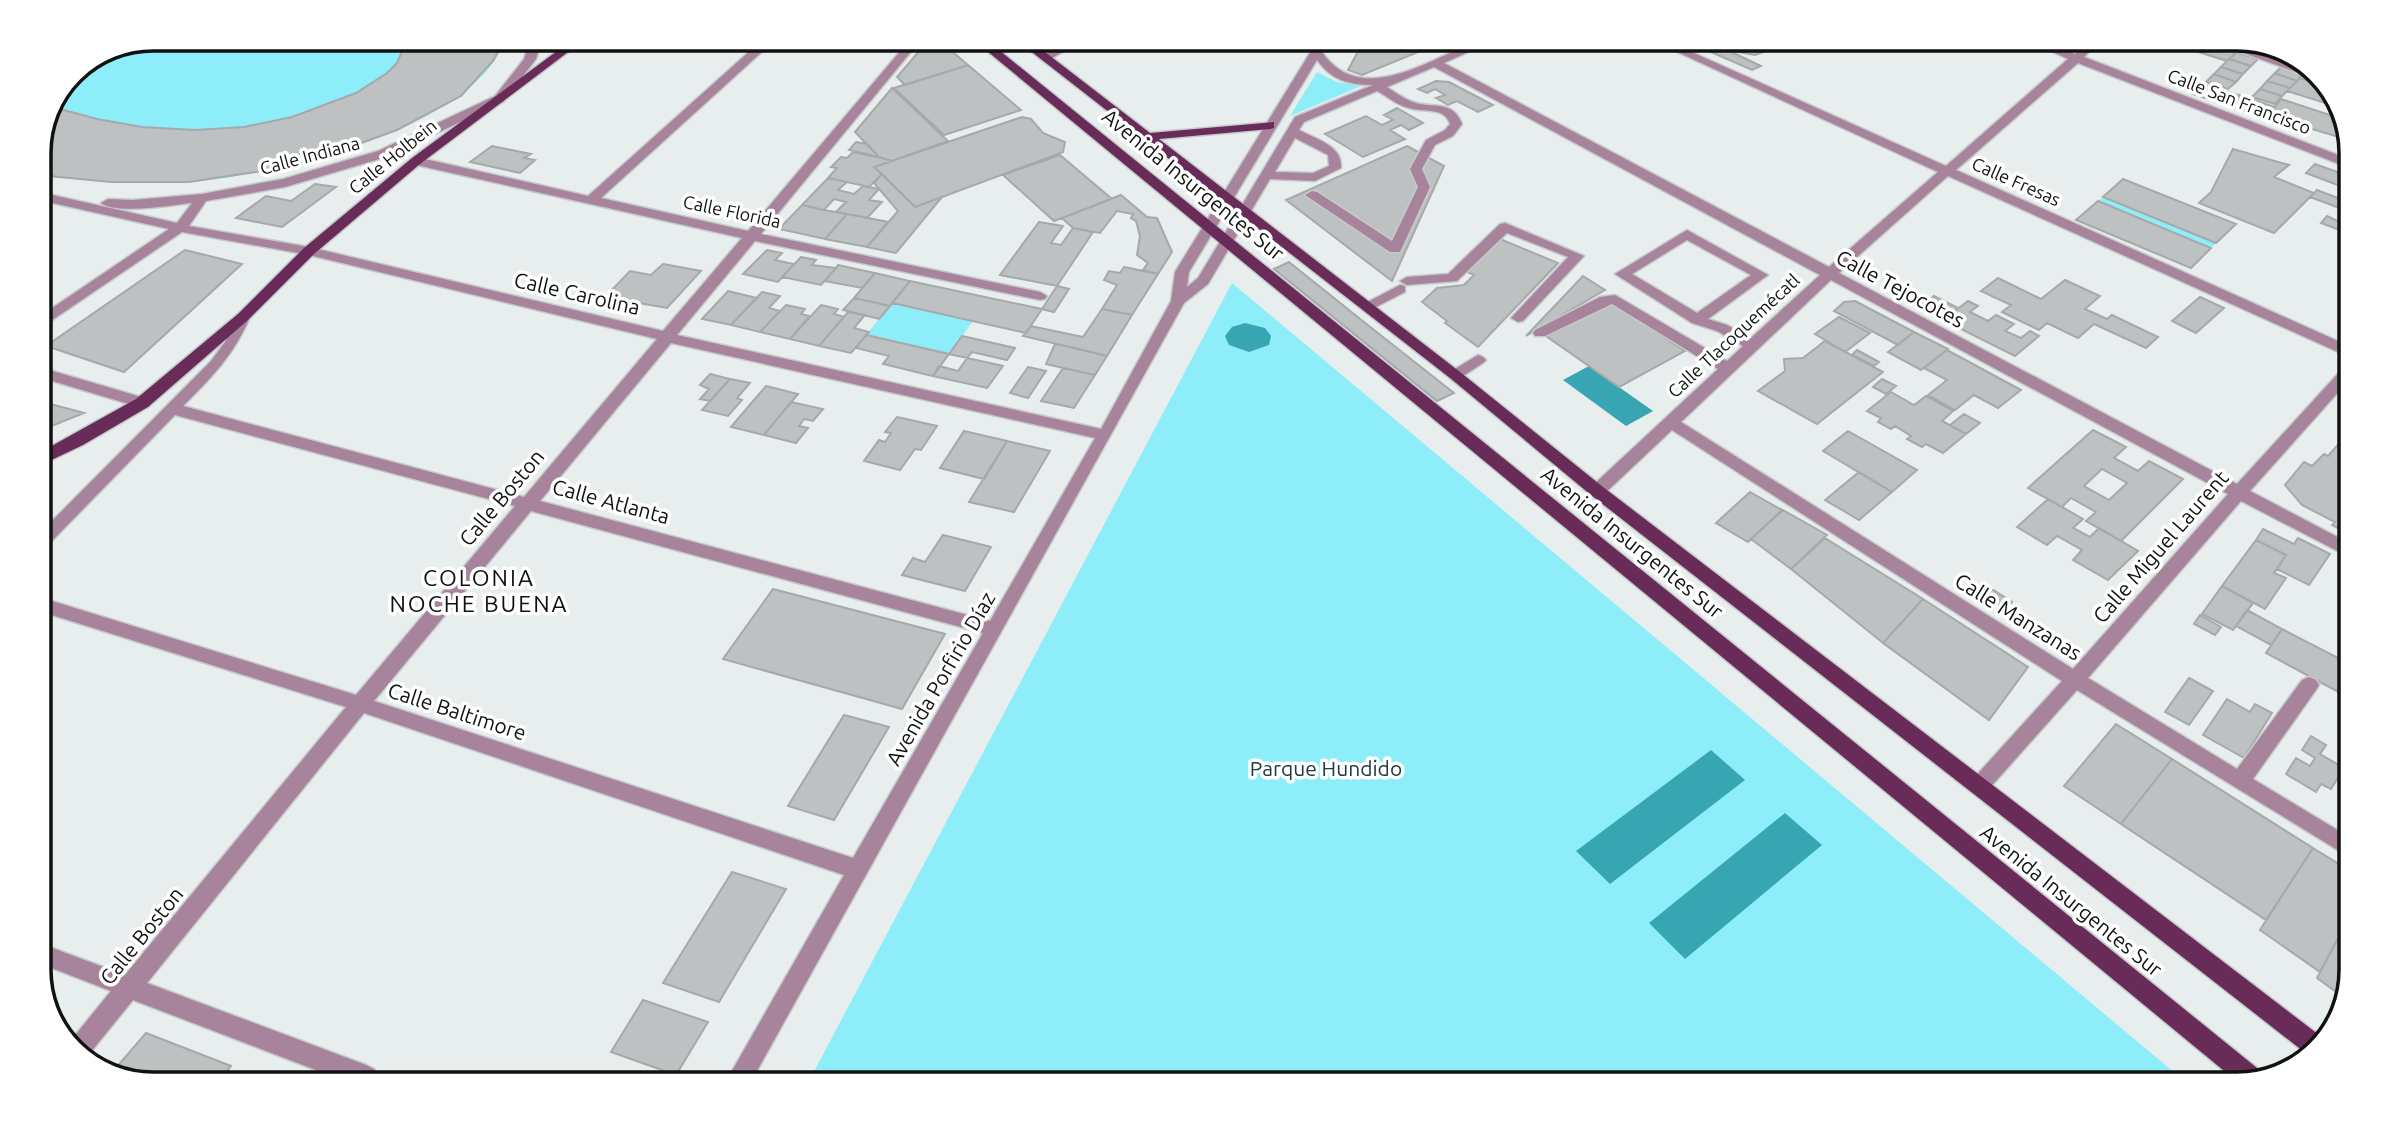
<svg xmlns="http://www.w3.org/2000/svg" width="2390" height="1123" viewBox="0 0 2390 1123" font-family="Ubuntu,sans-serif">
<rect width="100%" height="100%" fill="#e8eded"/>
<!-- green -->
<path fill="#8deef9" d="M153 39 505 40C475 129 271 177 187 182 137 184 88 181 39 175V146L72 72Z
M1317 72 1337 82 1361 86 1290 116Z
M2103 197 2216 243 2211 248 2098 201Z
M1232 283 2188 1084 810 1079Z
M892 303 973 321 949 354 866 335Z"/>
<!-- water -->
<path fill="#37a6b2" d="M1245 323 1265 328 1271 336 1269 345 1249 352 1229 345 1225 336 1232 327Z
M1589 366 1653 411 1626 426 1563 380Z
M1711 750 1745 780 1610 884 1576 851Z
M1785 813 1822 845 1685 959 1649 923Z"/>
<!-- building -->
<path fill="#bdc1c2" stroke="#a5a9aa" stroke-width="2" fill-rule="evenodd" d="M407 40H505L493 61 461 96 397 130 317 159 275 169 189 182H111L39 175V146L56 108 97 119 142 127 195 130 244 127 292 117 356 93 387 73 397 63Z
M927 42H941L968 65 905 85 897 77Z
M1362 44H1429L1433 46 1362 75 1348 70Z
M1695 45H1715L1726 50 1718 45 1771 46 1766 51 1755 55 1727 50 1761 66 1752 70Z
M2183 47H2222L2237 52 2227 61Z
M2244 47H2281L2283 49 2272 57Z
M2237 52 2258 59 2251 66 2229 59Z
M2229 59 2251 66 2243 74 2221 67Z
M968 65 1021 110 944 135 894 88Z
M2282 66 2304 73 2297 81 2275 73Z
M2221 67 2243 74 2236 82 2214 74Z
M2275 73 2297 81 2290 88 2267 81Z
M2214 74 2236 82 2228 89 2206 82Z
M2300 78 2329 87 2338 107 2287 91Z
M1436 81 1449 82 1493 105 1478 112 1457 101 1448 105 1436 98 1445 95 1435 89 1427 93 1418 89Z
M2267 81 2290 88 2282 96 2260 89Z
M2202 84 2239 95 2230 106 2193 94Z
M892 88 948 141 892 161 879 157 855 132Z
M2260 89 2282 96 2275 104 2252 97Z
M2239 95 2275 107 2267 118 2230 106Z
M2281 99 2342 119 2345 128 2339 137 2268 116Z
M1397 108 1423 123 1409 130 1401 125 1390 130 1405 139 1363 157 1325 134 1366 116 1382 125 1393 120 1384 115Z
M1022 117 1031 119 1043 133 1065 142 1063 152 915 207 874 167Z
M856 142 867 144 879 157 849 150Z
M492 146 531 154 524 158 535 160 520 173 470 162Z
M1407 146 1444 166 1392 281 1286 200Z
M2233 149 2289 165 2274 177 2314 193 2274 233 2199 203 2211 192Z
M853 152 881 158 892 161 874 167 882 174 869 187 828 178 837 168 831 167 841 157 847 158Z
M1060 155 1112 199 1054 221 1003 175Z
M2315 164 2351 177V190L2306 173Z
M882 174 915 207 942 197 896 253 867 247 898 211 874 183Z
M828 178 847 182 838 190 854 194 863 186 879 189 869 200 882 202 867 218 836 212 846 202 834 199 824 210 802 205Z
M2123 179 2236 224 2216 243 2103 197Z
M315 184 336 187 282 227 236 218 266 196 291 201Z
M2317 190 2351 203V204L2345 210 2310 197Z
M1121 195 1147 217 1157 218 1172 252 1158 274 1143 270 1148 263 1137 255 1140 236 1136 221 1131 218 1133 214 1117 211 1100 233 1073 228 1062 218Z
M2098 201 2211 248 2191 268 2076 220Z
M802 205 824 210 847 214 825 239 779 229Z
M847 214 853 215 888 222 867 247 825 239Z
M2327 216 2350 227V234L2321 223Z
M1039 222 1063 226 1051 243 1061 245 1073 228 1093 232 1057 286 1000 275Z
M1500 239 1558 263 1478 347 1445 323 1447 321 1422 302 1437 288 1464 285 1474 275 1467 272Z
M185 250 242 264 124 372 46 346Z
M767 250 782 253 775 260 794 264 778 282 743 274Z
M801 257 816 260 812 265 836 268 821 285 782 277Z
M1289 262 1369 326 1454 393 1437 401 1274 269Z
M663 264 701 271 667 308 605 297 630 271 651 275Z
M838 265 875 273 862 288 825 281Z
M1124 267 1158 274 1132 315 1102 309 1117 285 1104 280 1109 271 1120 273Z
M875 273 910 281 890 306 854 298Z
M1583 276 1605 290 1526 336Z
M1998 278 2041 299 2065 280 2100 296 2085 309 2107 319 2112 315 2158 337 2146 348 2094 324 2078 338 2047 323 2039 330 2002 312 2011 305 1981 291Z
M910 281 1042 309 1026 333 892 303Z
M1057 286 1069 289 1054 312 1042 309Z
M728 291 757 298 731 325 702 319Z
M762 292 780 296 769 308 780 311 760 332 731 325Z
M1915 293 1930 300 1934 296 1958 308 1943 320 1919 307 1924 304 1910 297Z
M2200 297 2224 308 2196 333 2172 321Z
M854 298 890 306 879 319 843 310Z
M1855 301 1914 332 1898 345 1834 311 1844 302Z
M1968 301 1978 306 1970 312 1988 321 1996 315 2014 324 2005 331 2021 338 2030 331 2039 336 2015 356 1943 320Z
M1611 302 1685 351 1619 387 1546 336Z
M786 305 805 309 801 314 810 316 790 339 760 332Z
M821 305 838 309 834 314 844 317 819 346 790 339Z
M1102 309 1132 315 1107 356 1023 336 1031 326 1083 337Z
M848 312 865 315 854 328 869 332 851 353 819 346Z
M1839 317 1870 333 1845 352 1815 334Z
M1914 332 1948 349 1921 370 1888 352Z
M866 335 949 354 933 376 883 364 889 356 856 348Z
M962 336 1015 348 1007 360 972 352 967 358 949 354Z
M1825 341 1883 372 1817 424 1758 391 1785 371 1784 359 1803 358Z
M1055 344 1075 348 1107 356 1095 375 1046 364Z
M1857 350 1879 362 1874 366 1852 355Z
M1947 350 2021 390 1998 408 1974 395 1955 410 1928 395 1947 380 1924 368Z
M967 358 1003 366 987 388 933 376 939 366 958 371Z
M1028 367 1046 371 1028 398 1010 393Z
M1063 368 1095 375 1074 408 1041 401Z
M710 374 730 379 710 401 700 399 709 389 700 385Z
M730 379 750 383 737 398 742 400 728 416 702 410Z
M1882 379 1896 386 1886 394 1873 387Z
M766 386 798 394 764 435 731 427Z
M1891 392 1914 405 1926 396 1953 411 1942 421 1966 434 1943 453 1926 444 1922 447 1907 439 1911 436 1895 426 1891 429 1878 422 1881 418 1867 411Z
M39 401 84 413 39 431Z
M791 402 823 409 813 421 804 419 799 426 808 428 796 443 764 435Z
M1964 414 1980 423 1966 434 1950 425Z
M897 417 937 426 921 450 915 449 900 470 864 461 879 440 885 442 891 433 885 432Z
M2093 430 2126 447 2114 458 2138 471 2149 461 2183 479 2121 541 2086 521 2096 512 2071 498 2062 507 2028 488ZM2102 469 2127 483 2109 500 2084 486Z
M964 431 1007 441 984 479 940 468Z
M1848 431 1917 470 1892 492 1823 451Z
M2343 439 2348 441 2347 533 2332 525 2335 522 2302 505 2285 485 2304 462 2312 466 2324 454 2328 456Z
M1007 441 1050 451 1014 512 969 502Z
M1859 472 1892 492 1859 520 1825 500Z
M1750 492 1782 510 1748 542 1716 523Z
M2048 499 2083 519 2073 528 2090 537 2099 528 2138 551 2108 580 2073 560 2082 550 2057 536 2047 545 2017 527Z
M1783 510 1827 535 1791 569 1751 539Z
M2263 529 2294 544 2298 538 2330 554 2309 585 2277 569 2286 555 2256 540Z
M943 535 991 547 965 591 902 575 913 558 925 562Z
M1825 538 1923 599 1883 643 1791 569Z
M2256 540 2286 555 2274 573 2286 578 2265 609 2222 586Z
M2222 586 2253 603 2233 630 2202 614Z
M773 589 945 634 902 709 723 659Z
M1992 589 2012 602 2005 609 1985 596Z
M1923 599 2028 667 1989 720 1883 643Z
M2247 610 2282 629 2271 645 2236 626Z
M2200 615 2221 627 2215 635 2194 624Z
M2282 629 2346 662V696L2266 653Z
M2189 678 2213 691 2189 725 2165 712Z
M2227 699 2250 712 2255 704 2272 713 2244 758 2203 735Z
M844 715 889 727 834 820 788 806Z
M2116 724 2172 759 2121 824 2064 786Z
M2311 736 2326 745 2320 754 2344 768 2331 789 2321 784 2316 792 2286 774 2296 758 2310 766 2315 758 2302 750Z
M2172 759 2313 848 2266 920 2121 824Z
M2313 848 2344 867 2343 929 2320 972 2260 930Z
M732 872 786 889 719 1002 663 983Z
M2343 929V997L2317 978Z
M643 1000 708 1022 676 1075 611 1052Z
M146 1033 231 1066 223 1076H109Z"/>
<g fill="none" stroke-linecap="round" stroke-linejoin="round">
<defs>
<path id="minor" d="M530 40H542L536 59 503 102 386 157 285 187 206 201 189 226 309 247 663 331 742 238 416 165 410 161 416 157 588 196 761 41H774L601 198 748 231 908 42H919L761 234 1040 292 1047 296 1045 299 1040 300 755 241 677 335 1101 429 1171 301 1175 272 1316 43H1327L1322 52C1359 106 1424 63 1470 44H1486L1444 63 1829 267 1938 172 1662 45H1676L1946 166 2068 59 2040 46H2056L2075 54 2083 47H2094L2084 57 2351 160V168L2347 167 2078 63 1956 170 2349 346V357L1948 176 1839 273 2237 484 2344 367 2349 365V380L2250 491 2347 542V556L2241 501 2088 678 2237 769 2302 680 2309 677 2316 680 2319 685 2316 690 2253 779 2344 834V854L2077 690 1987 791 1980 794 1973 791 1970 785 1973 779 2062 681 1672 430 1603 495H1591L1589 491 1591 487 1718 369 1612 304 1545 336H1535L1533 333 1535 330 1600 297 1615 295 1727 361 1743 346 1717 331 1692 323 1615 274 1687 230 1768 275 1708 319 1727 325 1751 338 1820 275 1434 67 1387 87C1395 92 1404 99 1413 102 1432 109 1453 99 1462 124L1453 136 1435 145 1422 169 1430 187 1400 252H1390L1305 195 1312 191 1317 192 1392 241 1418 187 1410 169 1426 140 1445 130 1450 124C1444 106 1423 113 1409 108 1397 105 1388 97 1377 91L1304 122 1299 130C1316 139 1343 146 1341 168L1315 181 1270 179 1208 284 1184 303 753 1078H728L844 875 364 713 147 983 366 1065 374 1069 378 1077H334L133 1000 86 1058 68 1044 111 991 39 963V943L125 975 346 707 39 611V597L356 695 515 506 175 415 45 548 39 550V534L211 361 225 342 238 314H248L250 317C234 355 212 377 183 406L524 497 657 339 309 255 182 232 39 329V317L169 229 39 200V192L177 223 192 203C172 205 116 215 101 203L108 199 133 200 202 194 283 179 378 151 495 96 524 59ZM1317 60C1331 80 1349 85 1373 85L1295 117 1198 278 1187 287 1189 272ZM1295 138 1328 155 1329 166 1313 173 1275 172ZM1687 240 1751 275 1697 313 1632 274ZM1831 280 2228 494 2073 669 1681 422ZM671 343 1095 438 990 621 540 501ZM531 511 983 633 853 858 374 701Z
M1065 42H1079L1049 60 1039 58Z
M2227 47C2256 47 2297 60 2319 79L2312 78Z
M1505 223 1584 256 1523 321 1518 322 1511 318 1568 257 1507 233 1457 281 1407 285 1400 281 1407 277 1448 274 1500 224Z
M1400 285 1405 286V292L1372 309H1362L1360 306Z
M1478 355 1483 357 1486 360 1483 363 1460 378H1450L1447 375 1450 372Z
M39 367 148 399 150 403 142 408 39 377Z"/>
<path id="major" d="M572 40H584L420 164 314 254 248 320 148 407 83 445 39 466V453L136 399 238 314 304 248 412 158Z
M976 42H989L2262 1072 2264 1076 2240 1084Z
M1019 42H1032L1150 133 1274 122V128L1270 129 1159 139 1460 372 1603 487 2323 1038 2308 1055 1591 495 1450 378Z"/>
</defs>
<!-- minor casing -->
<use href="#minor" stroke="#c5caca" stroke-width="3"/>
<!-- major casing -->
<use href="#major" stroke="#c5caca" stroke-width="3"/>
<!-- minor -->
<use href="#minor" fill="#a7839c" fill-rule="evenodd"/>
<!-- major -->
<use href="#major" fill="#692c59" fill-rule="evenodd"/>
</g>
<g text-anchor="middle" stroke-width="7" stroke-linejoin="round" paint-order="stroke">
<!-- far-street labels -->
<g font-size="18" fill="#101212" stroke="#fff">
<text transform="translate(2239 102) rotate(21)" y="6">Calle San Francisco</text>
<text transform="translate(310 156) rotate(-15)" y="6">Calle Indiana</text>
<text transform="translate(393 157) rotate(-39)" y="6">Calle Holbein</text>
<text transform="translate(2016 182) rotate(24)" y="6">Calle Fresas</text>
<text transform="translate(732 212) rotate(12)" y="6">Calle Florida</text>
<text transform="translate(1734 336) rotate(-43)" y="6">Calle Tlacoquemécatl</text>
</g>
<!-- street labels -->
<g font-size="21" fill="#101212" stroke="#fff">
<text transform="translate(1193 185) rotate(39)" y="7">Avenida Insurgentes Sur</text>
<text transform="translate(1900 289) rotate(28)" y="7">Calle Tejocotes</text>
<text transform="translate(577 294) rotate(13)" y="7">Calle Carolina</text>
<text transform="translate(502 498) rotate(-50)" y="7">Calle Boston</text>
<text transform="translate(611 502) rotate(15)" y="7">Calle Atlanta</text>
<text transform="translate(1632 543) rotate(39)" y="7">Avenida Insurgentes Sur</text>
<text transform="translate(2161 547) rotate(-49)" y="7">Calle Miguel Laurent</text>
<text transform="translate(2018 617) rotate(32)" y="7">Calle Manzanas</text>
<text transform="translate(941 679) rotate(-60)" y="7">Avenida Porfirio Díaz</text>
<text transform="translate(457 712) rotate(18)" y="7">Calle Baltimore</text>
<text transform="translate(2071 901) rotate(39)" y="7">Avenida Insurgentes Sur</text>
<text transform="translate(142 936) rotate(-51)" y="7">Calle Boston</text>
</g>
<!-- park labels -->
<g font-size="21" fill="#20393c" stroke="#fff">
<text x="1326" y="776">Parque Hundido</text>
</g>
<!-- neighbourhood labels -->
<g font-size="23" letter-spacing="2" fill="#101212" stroke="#fff">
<text x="479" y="586">COLONIA<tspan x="479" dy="26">NOCHE BUENA</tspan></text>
</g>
</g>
<!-- crop -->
<path d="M0 0H2390V1123H0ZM153 51H2237A102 102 0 0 1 2339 153V970A102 102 0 0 1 2237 1072H153A102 102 0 0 1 51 970V153A102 102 0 0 1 153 51Z" fill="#fff" fill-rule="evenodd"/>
<path fill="none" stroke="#101212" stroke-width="3.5" d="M153 51H2237A102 102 0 0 1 2339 153V970A102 102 0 0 1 2237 1072H153A102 102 0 0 1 51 970V153A102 102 0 0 1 153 51Z"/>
</svg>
